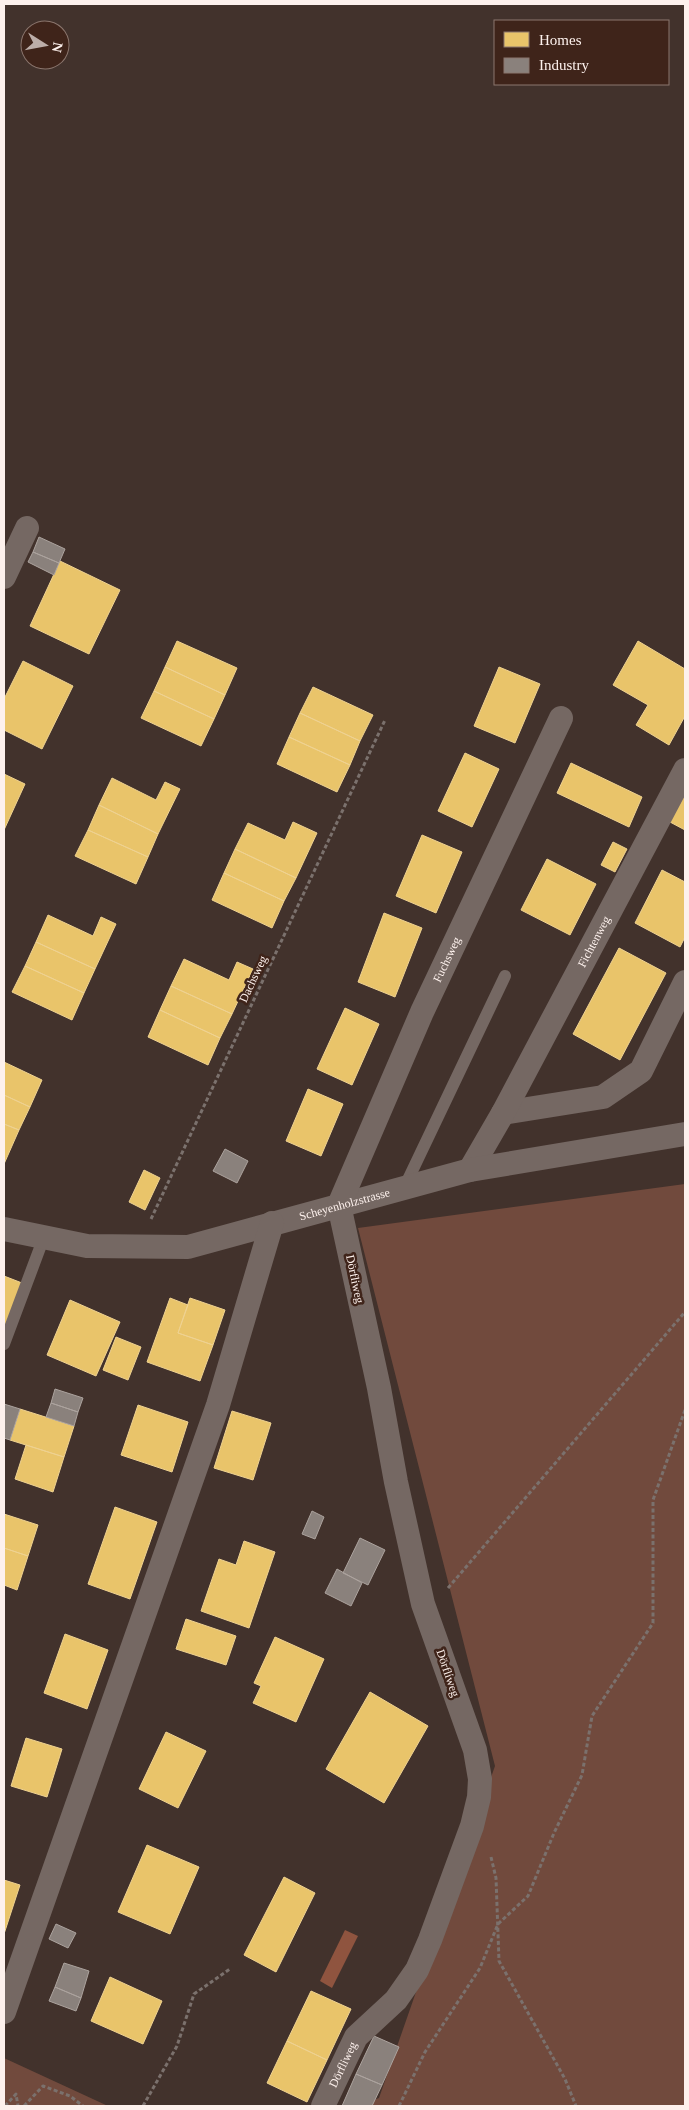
<svg xmlns="http://www.w3.org/2000/svg" width="689" height="2110" viewBox="0 0 689 2110" font-family="Georgia,serif">
<rect width="100%" height="100%" fill="#42322c"/>
<!-- green -->
<path fill="#714a3d" d="M685 1184V2106H357L379 2098 495 1766 358 1228Z
M4 2058 108 2106H4Z"/>
<!-- water -->
<path fill="#8f543f" d="M345 1930 358 1936 332 1988 320 1981Z"/>
<!-- homes -->
<path fill="#e9c46a" stroke="#efd291" d="M60 561 120 590 89 654 30 626Z
M177 641 237 668 225 695 165 667Z
M638 641 685 669V716L669 745 636 725 648 705 613 685Z
M23 661 73 686 42 749 4 730V699Z
M165 667 225 695 214 719 154 691Z
M499 667 540 684 515 743 474 726Z
M313 687 373 715 360 741 300 713Z
M154 691 214 719 201 746 141 718Z
M300 713 360 741 350 765 289 737Z
M289 737 350 765 337 792 277 764Z
M465 753 499 769 472 827 438 811Z
M571 763 642 797 629 827 557 793Z
M4 774 25 784 4 830Z
M112 778 156 800 165 782 180 789 158 834 99 805Z
M685 795V830L670 822Z
M99 805 158 834 148 857 88 830Z
M293 822 317 833 296 878 235 849 248 823 285 840Z
M88 830 148 857 136 884 75 856Z
M422 835 462 852 436 913 396 896Z
M613 842 627 849 615 872 601 865Z
M235 849 296 878 284 901 224 873Z
M547 859 596 884 570 935 521 910Z
M662 870 685 882V937L680 947 635 923Z
M224 873 284 901 272 928 212 900Z
M384 913 422 928 395 997 358 982Z
M48 915 93 936 101 917 116 924 95 969 36 942Z
M36 942 95 969 84 993 25 966Z
M619 948 666 973 620 1060 573 1034Z
M184 959 229 980 237 962 253 969 232 1014 171 986Z
M25 966 84 993 72 1020 12 992Z
M171 986 232 1014 220 1038 160 1010Z
M345 1008 379 1024 352 1085 317 1069Z
M160 1010 220 1038 208 1065 148 1037Z
M4 1062 42 1080 30 1107 4 1095Z
M308 1089 343 1104 321 1156 286 1141Z
M4 1095 30 1107 19 1130 4 1124Z
M4 1124 19 1130 4 1164Z
M144 1170 160 1178 145 1210 129 1202Z
M4 1276 22 1283 4 1328Z
M170 1298 188 1305 178 1333 213 1345 200 1381 147 1362Z
M190 1298 225 1310 213 1345 178 1333Z
M70 1300 120 1322 96 1376 47 1355Z
M116 1337 141 1347 128 1380 103 1370Z
M138 1405 188 1422 172 1472 121 1455Z
M20 1409 74 1426 64 1457 10 1440Z
M232 1411 271 1423 253 1480 214 1468Z
M26 1445 64 1457 53 1492 15 1479Z
M115 1507 157 1522 130 1599 88 1584Z
M4 1514 38 1525 28 1556 4 1548Z
M244 1541 275 1552 249 1628 201 1611 219 1559 236 1565Z
M4 1548 28 1556 17 1590 4 1585Z
M186 1619 236 1636 226 1665 176 1649Z
M65 1634 108 1650 87 1709 44 1693Z
M275 1637 324 1659 296 1722 253 1703 261 1686 254 1683Z
M370 1692 428 1726 384 1803 326 1769Z
M166 1732 206 1751 178 1808 139 1789Z
M26 1738 62 1749 47 1797 11 1786Z
M147 1845 199 1867 170 1934 118 1912Z
M284 1877 315 1893 276 1972 244 1955Z
M4 1880 20 1885 4 1934Z
M110 1977 162 2001 143 2044 91 2021Z
M311 1991 351 2009 327 2060 287 2041Z
M287 2041 327 2060 307 2102 267 2083Z"/>
<!-- industry -->
<path fill="#8a817c" stroke="#aca39e" d="M39 537 65 549 59 563 33 552Z
M33 552 59 563 54 575 28 562Z
M225 1149 248 1161 237 1183 213 1171Z
M55 1389 83 1398 78 1412 51 1403Z
M51 1403 78 1412 74 1426 46 1417Z
M4 1404 20 1409 10 1440 4 1438Z
M312 1511 324 1517 315 1539 302 1534Z
M360 1538 385 1550 368 1585 343 1573Z
M337 1569 362 1583 351 1606 325 1593Z
M56 1924 76 1933 68 1948 49 1939Z
M64 1963 89 1971 81 1998 55 1987Z
M55 1987 81 1998 76 2011 49 2001Z
M374 2036 399 2047 382 2085 356 2074Z
M356 2074 382 2085 372 2106H342Z"/>
<g fill="none" stroke-linecap="round" stroke-linejoin="round">
<!-- path -->
<path stroke="#7b716d" stroke-width="3" stroke-dasharray="4 2.5" stroke-linecap="butt" d="M151 1219 385 720
M448 1588 685 1312
M491 1857 496 1878 499 1961 565 2079 576 2106
M5 2106 16 2094 18 2106
M24 2106 43 2086 70 2096 83 2106
M143 2106 177 2046 194 1994 230 1969
M399 2106 425 2052 480 1968 498 1924 528 1896 554 1833 582 1775 592 1716 653 1623V1500L685 1410"/>
<!-- service -->
<path stroke="#756863" stroke-width="12" d="M404 1188 505 976
M4 1344 44 1237"/>
<!-- minor -->
<g stroke="#756863" stroke-width="24">
<path d="M4 577 27 528"/>
<path d="M503 1113 603 1097 641 1071 685 982"/>
<path id="s1" d="M470 1170 503 1113 685 770"/>
<path id="s2" d="M4 1229 87 1246 188 1247 470 1170 685 1134"/>
<path d="M4 2012 218 1405 272 1223"/>
<path id="s3" d="M323 2106 356 2037 396 2000 417 1970 430 1940 472 1826 479 1797 480 1779 475 1750 423 1604 396 1482 379 1388 339 1205 422 1012 561 718"/>
</g>
</g>
<g text-anchor="middle" stroke-width="5" stroke-linejoin="round" paint-order="stroke">
<!-- street labels -->
<g font-size="12" fill="#fdf1ed" stroke="#3f241a">
<text dy="4" stroke="none"><textPath href="#s1" startOffset="260">Fichtenweg</textPath></text>
<text dy="4" stroke="none"><textPath href="#s3" startOffset="1230">Fuchsweg</textPath></text>
<text transform="translate(253 979) rotate(-65)" y="4">Dachsweg</text>
<text dy="4" stroke="none"><textPath href="#s2" startOffset="348">Scheyenholzstrasse</textPath></text>
<text transform="translate(355 1279) rotate(78)" y="4">Dörfliweg</text>
<text transform="translate(448 1673) rotate(71)" y="4">Dörfliweg</text>
<text dy="4" stroke="none"><textPath href="#s3" startOffset="46">Dörfliweg</textPath></text>
</g>
</g>
<!-- border -->
<rect width="689" height="2110" fill="none" stroke="#fdf1ed" stroke-width="10"/>
<!-- legend -->
<rect x="494" y="20" width="175" height="65" fill="#3f241a" stroke="#8b766e"/>
<rect x="504" y="32" width="25" height="15" fill="#e9c46a" stroke="#8b766e"/>
<text x="539" y="45" font-size="15" fill="#fdf1ed">Homes</text>
<rect x="504" y="58" width="25" height="15" fill="#8a817c" stroke="#8b766e"/>
<text x="539" y="70" font-size="15" fill="#fdf1ed">Industry</text>
<!-- north arrow -->
<g transform="translate(45 45) rotate(101)"><circle r="24" fill="#3f241a" stroke="#8b766e"/>
<path d="M0-4L9 19L0 12L-9 19Z" fill="#bcaea9"/>
<text y="-8" font-size="14" font-weight="bold" text-anchor="middle" fill="#fdf1ed">N</text>
</g>
</svg>
